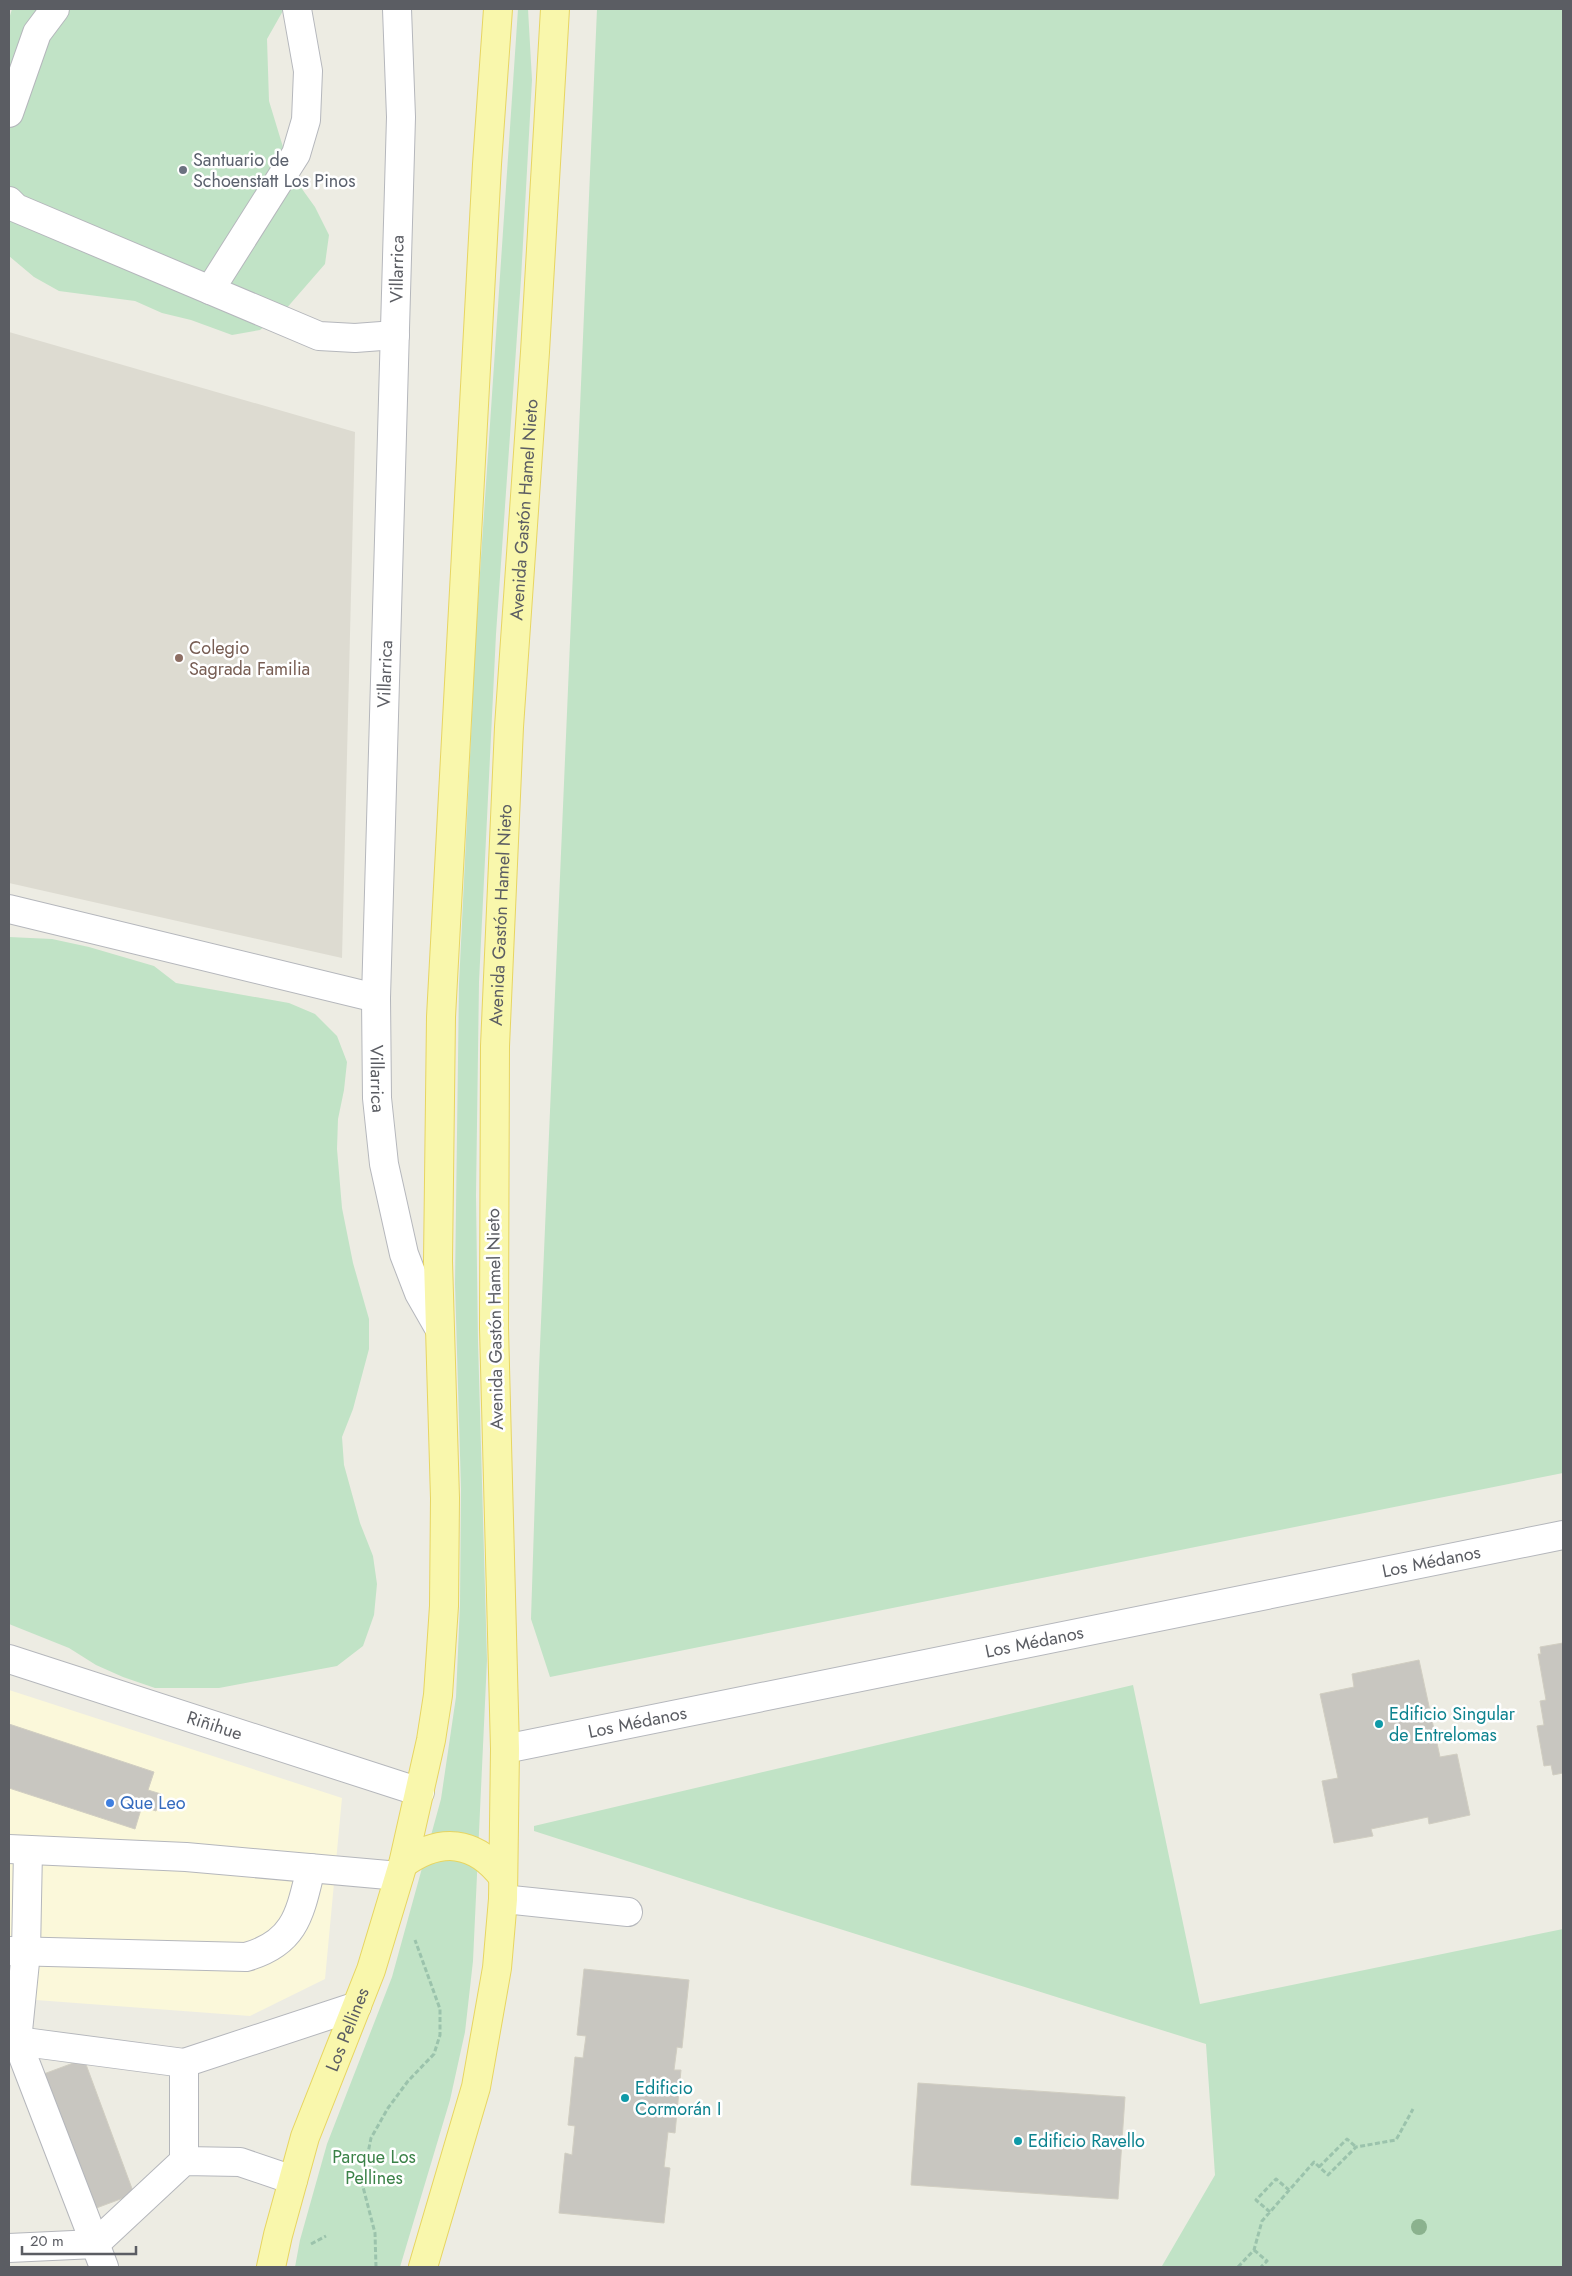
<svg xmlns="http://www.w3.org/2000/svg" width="1572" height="2276" viewBox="0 0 1572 2276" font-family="Jost,sans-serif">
<rect width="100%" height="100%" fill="#edece3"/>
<!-- commercial -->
<path fill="#fbf8da" d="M9 1690 342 1798 325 1979 250 2016 9 1998Z"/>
<!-- education -->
<path fill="#dddbd1" d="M9 332 355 432 342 958 9 883Z"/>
<!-- green -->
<path fill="#c1e3c6" d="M12 9H284L267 39 269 101 286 157 297 182 315 207 329 235 325 264 285 310 260 330 232 335 191 320 162 313 135 301 59 291 34 277 9 256V19Z
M518 9H528L532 80 521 279 496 634 479 982 476 1196 478 1341 487 1660 473 1961 465 2032 450 2100 400 2267H295L300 2240 327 2144 392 1977 441 1799 456 1697 460 1604 461 1489 455 1284 459 984 476 632Z
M597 9H1563V1473L550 1677 531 1619 539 1369Z
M9 937 52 939 89 947 154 966 176 983 289 1003 315 1014 337 1036 347 1062 344 1090 338 1119 337 1149 342 1208 353 1263 369 1319V1349L353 1409 342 1437 344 1465 360 1523 373 1556 377 1584 374 1615 363 1646 337 1666 219 1688H155L123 1677 96 1665 69 1648 9 1624Z
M1133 1685 1200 2004 1563 1929V2267H1165L1162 2266 1215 2175 1206 2044 751 1901 534 1831V1826Z"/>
<!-- building -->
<path fill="#c8c6c0" stroke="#d1cec2" d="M1563 1643V1773L1553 1775 1551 1765 1544 1766 1537 1726 1544 1725 1540 1701 1546 1700 1538 1654H1541L1540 1647Z
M1419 1660 1440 1757 1457 1754 1470 1815 1429 1824 1428 1817 1371 1829 1373 1836 1334 1843 1322 1781 1338 1778 1320 1694 1354 1687 1352 1674Z
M9 1724 154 1772 148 1790 161 1794 156 1811 142 1806 135 1829 9 1788Z
M584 1969 689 1980 682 2048 677 2047 674 2070H681L675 2133 668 2132 664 2167 670 2168 664 2223 559 2213 565 2153 572 2155 575 2126 568 2125 575 2057 583 2058 586 2036 577 2035Z
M84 2059 134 2194 91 2210 41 2075Z
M918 2083 1125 2097 1118 2199 911 2185Z"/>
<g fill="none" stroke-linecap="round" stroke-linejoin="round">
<defs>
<g id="minor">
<path id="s1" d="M397 9 401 117 376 998 377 1098 384 1164 404 1254 419 1293 439 1328"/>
<path d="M9 113 37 33 55 9"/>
<path d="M9 201 16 208 319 336 355 338 395 335"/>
<path d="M210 290 296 154 306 120 308 71 297 9"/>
<path d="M9 909 376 998"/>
<path id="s2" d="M9 1659 420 1792"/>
<path id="s3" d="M505 1749 1563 1535"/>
<path d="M9 1849 186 1857 399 1876"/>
<path d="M28 1850 26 1952 17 2041 104 2267"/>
<path d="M503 1899 628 1912"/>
<path d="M9 1951 246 1957C296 1943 300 1913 311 1868"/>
<path d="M9 2042 17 2041 184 2063 357 2006"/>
<path d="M184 2063V2161"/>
<path d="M9 2248 95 2244 184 2161 240 2162 293 2180"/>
</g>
<g id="major">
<path d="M403 1864C440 1837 475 1840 503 1877"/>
<path id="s4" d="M271 2267 278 2235 305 2137 371 1970 403 1864 431 1740 438 1695 444 1606 445 1498 438 1261 441 1017 487 164 498 9"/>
<path id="s5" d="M423 2267 476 2087 497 1968 503 1899 505 1749 494 1328 495 1046 509 727 535 352 555 9"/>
</g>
</defs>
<!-- minor casing -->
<use href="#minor" stroke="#b5b7bc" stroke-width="30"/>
<!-- major casing -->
<use href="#major" stroke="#e7d561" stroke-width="30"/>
<!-- path -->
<path stroke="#9bc3ac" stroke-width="3" stroke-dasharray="5 2.5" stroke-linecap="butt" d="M1319 2167 1347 2139 1356 2147
M1270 2212 1256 2200 1276 2179 1289 2190
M311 2244 326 2236
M1254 2250 1267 2261 1261 2267
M376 2267 375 2233 362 2183 371 2138 388 2108 408 2081 434 2054 440 2035V2009L415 1940
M1238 2267 1254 2250 1262 2221 1314 2162 1328 2175 1356 2147 1396 2140 1413 2109"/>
<!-- minor -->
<use href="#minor" stroke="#fff" stroke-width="28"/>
<!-- major -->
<use href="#major" stroke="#f9f7ac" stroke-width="28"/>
</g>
<!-- trees -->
<circle fill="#8bb28e" cx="1419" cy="2227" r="8"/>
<!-- markers -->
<circle fill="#6b7280" stroke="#fff" stroke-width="2" cx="183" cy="170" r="5"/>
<circle fill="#8d6e63" stroke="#fff" stroke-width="2" cx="179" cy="658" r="5"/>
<g fill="#0f9aa8" stroke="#fff" stroke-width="2">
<circle cx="1379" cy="1724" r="5"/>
<circle cx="625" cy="2098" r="5"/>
<circle cx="1018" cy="2141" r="5"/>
</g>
<circle fill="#3f7fe0" stroke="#fff" stroke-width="2" cx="110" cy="1803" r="5"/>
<g text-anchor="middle" stroke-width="5" stroke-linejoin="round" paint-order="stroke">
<!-- worship labels -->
<g font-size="18" fill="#5b616d" stroke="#fff" text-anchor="start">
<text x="193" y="166">Santuario de<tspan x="193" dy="21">Schoenstatt Los Pinos</tspan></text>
</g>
<!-- street labels -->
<g font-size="18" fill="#5b5d63" stroke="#fff">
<text transform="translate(397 269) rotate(-89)" y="6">Villarrica</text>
<text dy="6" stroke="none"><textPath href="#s5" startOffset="1768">Avenida Gastón Hamel Nieto</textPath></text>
<text transform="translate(385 674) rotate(-88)" y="6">Villarrica</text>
<text dy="6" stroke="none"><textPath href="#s5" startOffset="1362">Avenida Gastón Hamel Nieto</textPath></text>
<text dy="6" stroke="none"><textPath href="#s1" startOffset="1070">Villarrica</textPath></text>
<text transform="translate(495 1319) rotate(-91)" y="6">Avenida Gastón Hamel Nieto</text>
<text dy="6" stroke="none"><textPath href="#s3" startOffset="945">Los Médanos</textPath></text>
<text dy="6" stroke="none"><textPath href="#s3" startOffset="540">Los Médanos</textPath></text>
<text dy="6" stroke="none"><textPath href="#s3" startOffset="135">Los Médanos</textPath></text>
<text dy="6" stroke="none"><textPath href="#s2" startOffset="216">Riñihue</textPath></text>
<text dy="6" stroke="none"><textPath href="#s4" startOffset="250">Los Pellines</textPath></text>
</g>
<!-- education labels -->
<g font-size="18" fill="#785e54" stroke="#fff" text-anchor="start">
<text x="189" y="654">Colegio<tspan x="189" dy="21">Sagrada Familia</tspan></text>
</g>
<!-- culture labels -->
<g font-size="18" fill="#0d838f" stroke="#fff" text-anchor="start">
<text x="1389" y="1720">Edificio Singular<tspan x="1389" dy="21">de Entrelomas</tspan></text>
<text x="635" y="2094">Edificio<tspan x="635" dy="21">Cormorán I</tspan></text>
<text x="1028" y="2147">Edificio Ravello</text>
</g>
<!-- shop labels -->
<g font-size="18" fill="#366cbe" stroke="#fff" text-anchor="start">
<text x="120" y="1809">Que Leo</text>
</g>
<!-- park labels -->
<g font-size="18" fill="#3b8248" stroke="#fff">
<text x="374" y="2163">Parque Los<tspan x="374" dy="21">Pellines</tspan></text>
</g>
</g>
<!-- border -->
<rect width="1572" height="2276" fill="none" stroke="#5b5d63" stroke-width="20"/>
<!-- scale -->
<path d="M22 2246v8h114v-8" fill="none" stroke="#5b5d63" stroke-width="2.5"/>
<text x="30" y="2246" font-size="15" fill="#5b5d63" stroke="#ffffff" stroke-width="4" paint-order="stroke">20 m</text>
</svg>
